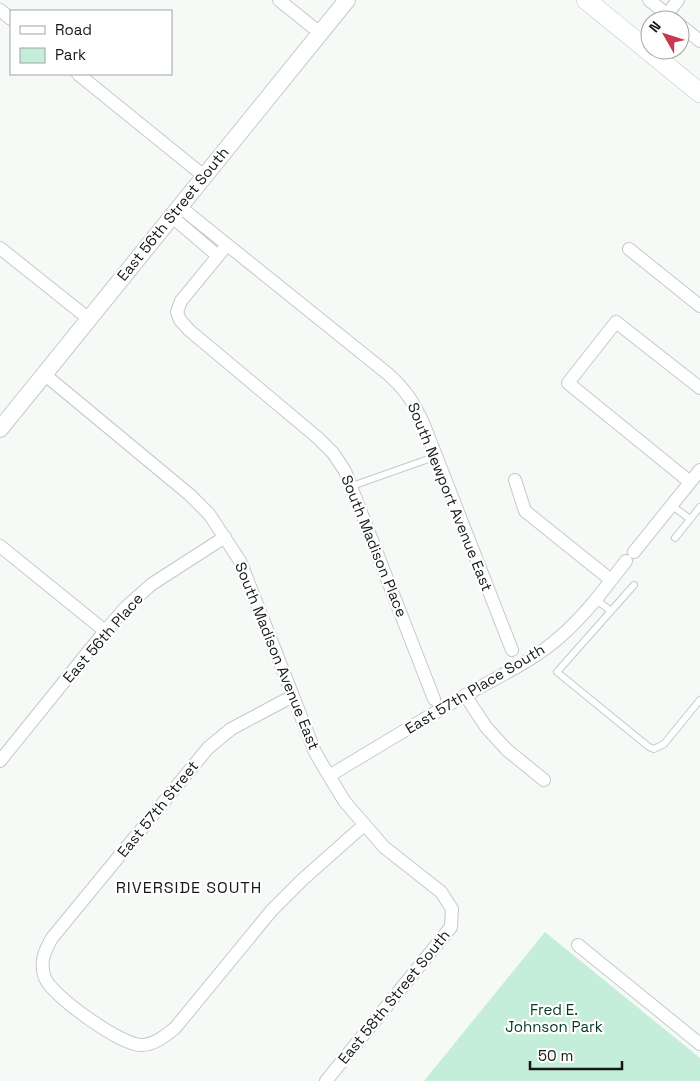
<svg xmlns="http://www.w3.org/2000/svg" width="700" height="1081" viewBox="0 0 700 1081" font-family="'Space Grotesk',sans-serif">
<rect width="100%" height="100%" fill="#f5faf7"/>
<!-- green -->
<path fill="#c4edda" d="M545 932 700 1058V1081H424Z"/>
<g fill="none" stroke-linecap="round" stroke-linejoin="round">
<defs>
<path id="service" d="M352 486 437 456
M671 505 690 519
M675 538 700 507
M634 585 557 672 649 747 654 749 664 744 700 700
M595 599 611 611"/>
<path id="minor" d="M279 0 320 33
M649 0 674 20
M0 10 11 19
M663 20 678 0
M680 25 700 41
M78 74 204 176
M179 206 388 374C406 390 414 403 424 425L512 650
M171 216 218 256
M227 245 181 301 177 312 180 320 189 330 318 438 333 453 345 471 434 699
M0 248 89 319
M629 249 700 306
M44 374 190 495 209 514 240 561 315 752 329 776 345 802 384 847 441 892 452 909 451 927 326 1081
M515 480 525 511 611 580
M690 482 568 383 616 322 700 388
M0 546 105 631
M634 552 700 470
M465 695 486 727 507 750 544 780
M293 696 231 729 208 748 52 938C45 950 39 963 45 978 52 996 121 1045 141 1045 154 1045 165 1036 175 1028L272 910 302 880 364 825
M0 761 105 631 126 607 152 584 225 537
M329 776C374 749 418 722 464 696 497 677 532 662 561 636 586 614 606 587 626 561
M578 945 700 1044"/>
<path id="tertiary" d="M0 429 347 0"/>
<path id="secondary" d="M586 0 700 93"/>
</defs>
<!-- service casing -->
<use href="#service" stroke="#c5cac8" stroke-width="8"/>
<!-- minor casing -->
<use href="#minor" stroke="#c5cac8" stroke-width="14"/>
<!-- tertiary casing -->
<use href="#tertiary" stroke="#c5cac8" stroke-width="18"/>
<!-- secondary casing -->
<use href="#secondary" stroke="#c5cac8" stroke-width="20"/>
<!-- service -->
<use href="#service" stroke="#fff" stroke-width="6"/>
<!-- minor -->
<use href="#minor" stroke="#fff" stroke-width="12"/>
<!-- tertiary -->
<use href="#tertiary" stroke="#fff" stroke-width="16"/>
<!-- secondary -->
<use href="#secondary" stroke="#fff" stroke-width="19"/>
</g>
<g text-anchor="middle" stroke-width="4.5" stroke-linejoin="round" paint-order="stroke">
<!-- street labels -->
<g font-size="15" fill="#161817" stroke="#fff">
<text transform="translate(173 214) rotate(-51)" y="5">East 56th Street South</text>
<text transform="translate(450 497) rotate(68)" y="5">South Newport Avenue East</text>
<text transform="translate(374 546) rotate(68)" y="5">South Madison Place</text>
<text transform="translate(103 638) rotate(-49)" y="5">East 56th Place</text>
<text transform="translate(277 656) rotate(68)" y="5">South Madison Avenue East</text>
<text transform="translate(475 689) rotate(-31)" y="5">East 57th Place South</text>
<text transform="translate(158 809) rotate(-51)" y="5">East 57th Street</text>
<text transform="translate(394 997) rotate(-51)" y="5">East 58th Street South</text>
</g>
<!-- park labels -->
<g font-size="15" fill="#043726" stroke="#fff">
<text x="554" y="1015">Fred E.<tspan x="554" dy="17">Johnson Park</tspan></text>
</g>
<!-- neighbourhood labels -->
<g font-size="16" letter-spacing="1" fill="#161817" stroke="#fff">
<text x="189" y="893">RIVERSIDE SOUTH</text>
</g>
</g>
<!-- legend -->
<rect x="10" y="10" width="162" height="65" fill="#ffffff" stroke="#a2a3a2"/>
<rect x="20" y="26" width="25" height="8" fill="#ffffff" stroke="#a2a3a2"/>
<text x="55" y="35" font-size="15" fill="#161817">Road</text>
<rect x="20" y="48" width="25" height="15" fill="#c4edda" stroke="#a2a3a2"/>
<text x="55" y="60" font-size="15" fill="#161817">Park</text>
<!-- north arrow -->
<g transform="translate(665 35) rotate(309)"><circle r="24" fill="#ffffff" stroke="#a2a3a2"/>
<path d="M0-4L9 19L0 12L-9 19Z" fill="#c83850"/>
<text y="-8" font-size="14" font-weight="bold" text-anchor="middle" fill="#161817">N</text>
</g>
<!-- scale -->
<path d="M530 1061v8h92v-8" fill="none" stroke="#161817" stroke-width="2.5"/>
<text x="538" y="1061" font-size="15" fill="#161817" stroke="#ffffff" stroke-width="4" paint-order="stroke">50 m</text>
</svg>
